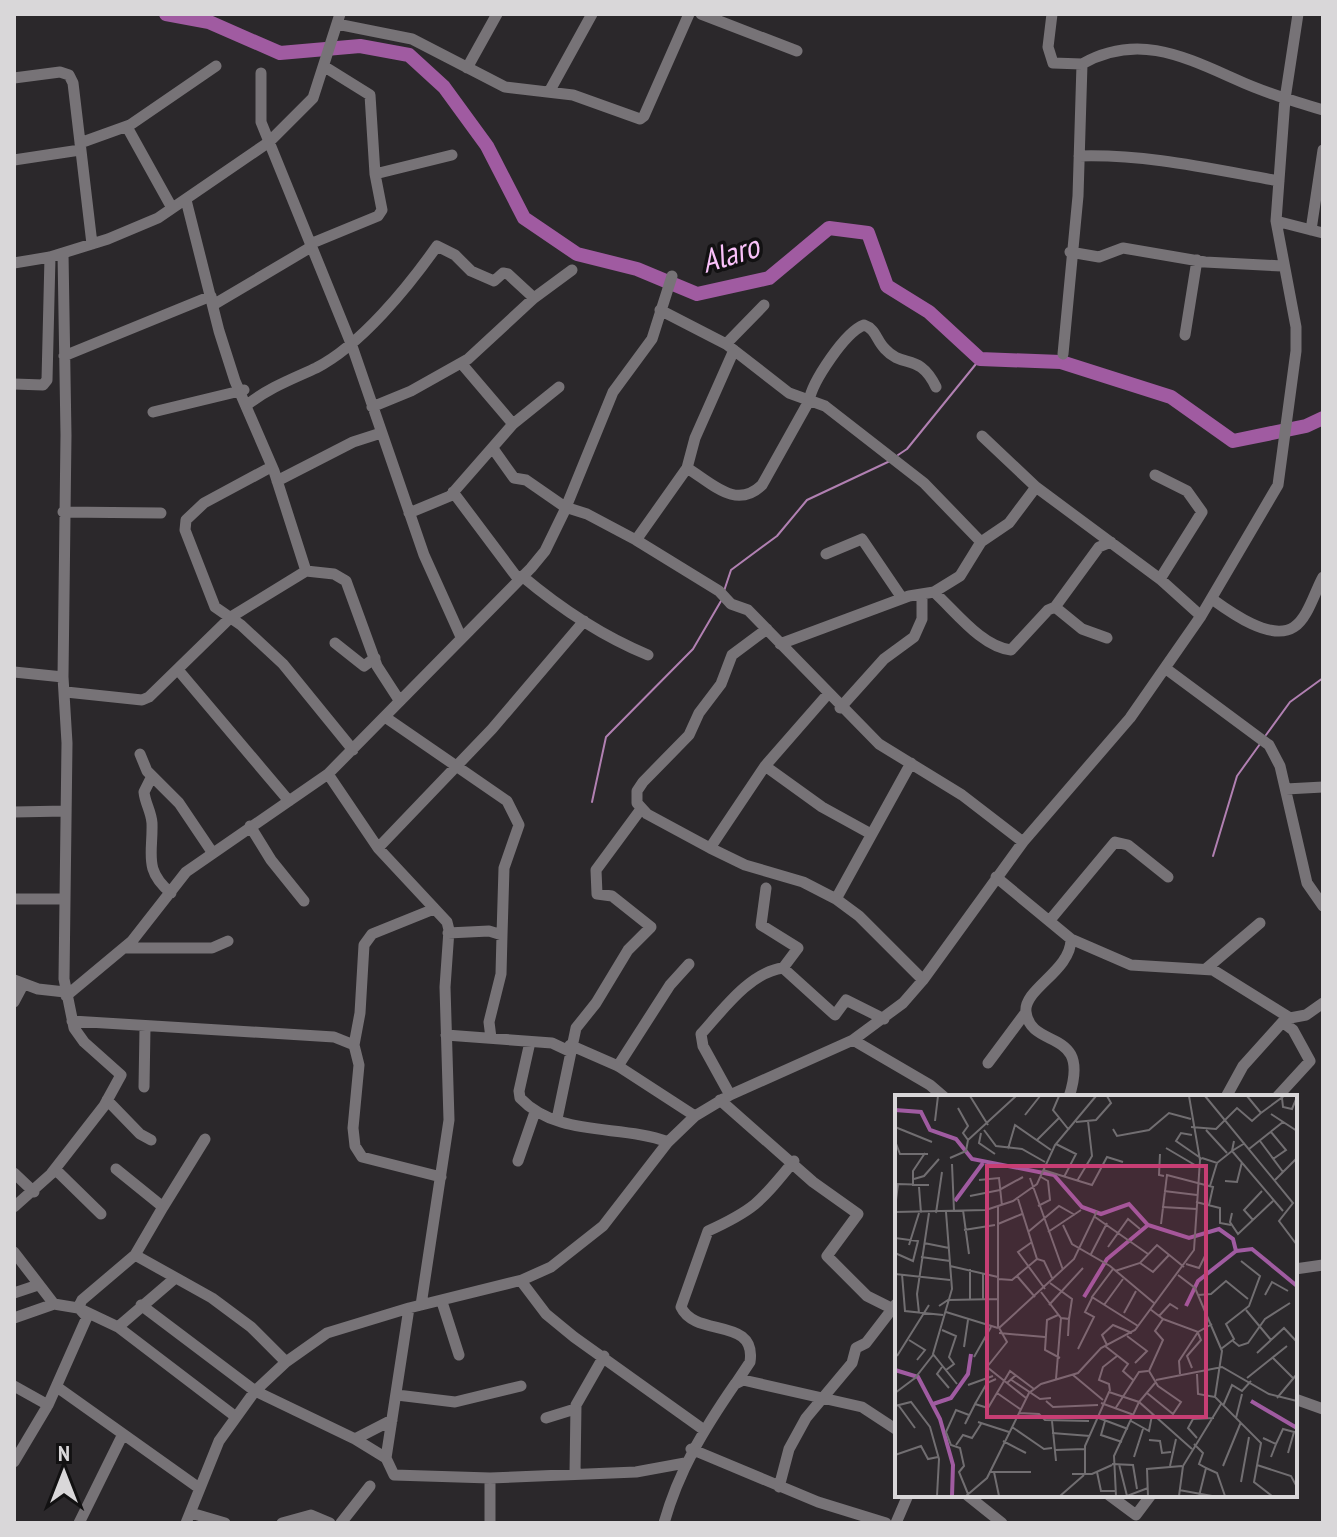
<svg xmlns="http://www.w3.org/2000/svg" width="1337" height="1537" viewBox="0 0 1337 1537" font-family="'PT Sans Narrow',sans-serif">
<rect width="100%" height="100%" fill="#2b282b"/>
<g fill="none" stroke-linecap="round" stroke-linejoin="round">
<!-- stream -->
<path stroke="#b180b2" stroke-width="2" d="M898 455 907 449 980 359
M724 591 731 570 777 536 807 500 890 461
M1266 735 1290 702 1323 678
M592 802 606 737 693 649 721 601
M1213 856 1237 776 1260 744"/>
<!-- river -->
<path stroke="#a05ba1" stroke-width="14" d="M166 14 209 22 280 53 360 46 409 55 444 87 487 146 524 218 577 254 637 269 697 294 769 278 829 228 868 233 887 286 929 312 980 359 1061 362 1171 397 1233 441 1306 426 1323 418"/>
<!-- minor -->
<path stroke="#777377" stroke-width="11" d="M701 14 797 51
M1052 14 1048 47 1053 63 1082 64
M337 24 412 39 505 87 573 95 640 119 644 116 689 14
M467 68 497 14
M261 73V122L352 346 424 555 461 637
M14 78 60 72 69 75 73 83 92 244
M549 92 592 14
M127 127 172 208
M80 143 130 125 216 66
M1079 156C1148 154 1211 169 1279 181
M14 160 80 150
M375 174 452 155
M186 200 219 331 235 381 274 471 306 571
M1276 221 1323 233
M1311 230 1323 150
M310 244 378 216 382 210 375 174 370 95 325 67
M1070 252 1099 257 1123 248 1205 262 1282 266
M14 263 50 257 108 239 158 218 269 142 313 98 340 14
M213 305 311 247
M660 310 726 344 789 393 825 406 924 483 981 542
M1185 335 1197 260
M726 344 764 305
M1063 354 1078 196 1082 64C1137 33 1183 56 1235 79 1263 92 1293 101 1323 110
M64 356 211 296
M14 384 43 385 47 380 50 257
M247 405C268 388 292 379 316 368 361 345 408 287 437 246L455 255 471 271 494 281 503 273 508 274 534 298
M372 407 411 391 468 359 534 298 572 270
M153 412 244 390
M513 424 559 387
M982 436 1036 487
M494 450 514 478 526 480 565 507 587 514 636 540 719 591 731 604 748 610 879 744 962 795 1023 842
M271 467 204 503 186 520 185 530 215 607 241 625 283 664 353 750
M687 468C713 484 736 510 762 485L809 401C812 382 845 332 864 325 876 329 876 340 885 349 903 369 919 352 936 387
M1155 475 1187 491 1202 512 1160 579
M277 481 353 442 381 433
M453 492 519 580
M63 512 161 513
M409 513 450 496 513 424 461 363
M636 540 687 468 695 438 734 350
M826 554 862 539 902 598
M522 576C560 608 602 636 648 655
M934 592C956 612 982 647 1011 650L1048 610 1055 607 1099 547 1111 542
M1212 599C1230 612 1271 642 1294 627 1308 618 1315 591 1323 577
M1055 607 1082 629 1107 638
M767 629 732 655 721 684 699 713 689 735 643 782 637 791V803L647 814 710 848 745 865 803 882 836 899 859 916 923 980
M335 643 364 666 375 658
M780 644 909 596 934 592 960 576 981 542 1009 523 1036 487 1160 579 1201 616
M1165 668 1269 745 1280 766 1307 883 1323 906
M179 671 289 801
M14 672 63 677
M66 692 142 700 149 697 231 617 306 571 334 574 346 581 377 666 399 700
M840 708 884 659 914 637 922 619V594
M385 717 507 801 519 825 504 868 502 935
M140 754 147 771 179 803 212 852
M765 766 822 807 871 834
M328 774 378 848 447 922 449 930 445 987 449 1120 421 1305
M152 776 144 792C145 803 151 811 152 823 153 854 143 870 171 893
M1286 789 1323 787
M14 812 65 811
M250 826 271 860 304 901
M378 848 492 729 584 621
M710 848 765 766 827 695
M996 877 1071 939C1071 971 1023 989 1026 1012 1031 1051 1092 1026 1069 1097
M766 888 761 925 798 948 783 968
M14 899H65
M836 899 911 763
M434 909 372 934 364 945 360 1013 354 1045 359 1065 353 1128 355 1146 362 1157 441 1177
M1050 920 1115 842 1128 845 1168 877
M448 933 489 931 502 935 501 974 489 1022 491 1038
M1071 939 1131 965 1213 970 1290 1018 1306 1015 1323 1003
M124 948H212L228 941
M1207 968 1260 923
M14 980 38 989 65 992
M66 996 132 941 186 872 328 774 531 568 545 551 564 512 613 392 652 339 672 276
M14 1002 23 985
M72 1021 334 1037 354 1045
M446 1035 552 1043 569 1051
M853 1040 930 1085 944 1097
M530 1042 519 1091 520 1098C558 1138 621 1124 668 1142
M570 1045 618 1066 695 1116
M988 1063 1026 1012
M618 1066 670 985 689 964
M144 1087 145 1028
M730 1095 703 1046 701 1034C722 1011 750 972 783 968L835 1015 846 1000 884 1019
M1226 1097 1243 1066 1287 1017
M1277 1097 1310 1061 1293 1030 1285 1024
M107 1100 140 1134 151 1140
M720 1100 813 1182 858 1214 827 1256 867 1296 893 1309
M557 1119 576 1028 596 1003 628 950 651 927 612 896 597 894 596 870 641 809
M518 1161 535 1112
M55 1169 101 1214
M116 1169 163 1207 135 1255
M14 1173 34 1192
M14 1207 51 1174 104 1106 121 1075 84 1042 74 1028 64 979 67 743 63 677 66 435 63 253
M163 1207 205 1139
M14 1252 54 1304 78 1308 118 1327 174 1279
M1295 1269 1323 1265
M521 1281 546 1314 574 1337 704 1430
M14 1293 38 1285
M442 1302 459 1355
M141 1305 255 1391 355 1439 392 1420
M78 1308 82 1300 135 1255 212 1298 251 1327 286 1362
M409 1308 386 1458 394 1475 490 1478 636 1472 685 1463
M14 1318 54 1304
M118 1327 236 1417
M736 1383 750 1362C757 1316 695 1338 681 1307L708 1231C756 1209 761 1201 794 1161
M14 1386 48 1405
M57 1387 199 1488
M397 1395 455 1402 521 1386
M1295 1399 1323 1409
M546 1418 575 1409
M355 1439 386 1458
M691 1449 818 1502 886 1523
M14 1462 48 1405 87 1317 79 1308
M575 1473 576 1405 604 1356
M779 1487 789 1449 806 1418 852 1363 856 1348 866 1343 896 1304
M967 1495 1002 1523
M1109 1495 1136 1515 1151 1495
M191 1513 225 1523
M79 1523 123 1434
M186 1523 219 1441 255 1391 286 1362 327 1333 409 1308 522 1280 551 1267 603 1226 668 1142 695 1116 730 1095 853 1040 903 1003 923 980 1023 842 1130 718 1201 616 1278 485 1296 351V327L1276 221 1285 99 1298 14
M282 1523 311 1515 330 1523
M341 1523 370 1486
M490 1523V1478
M664 1523C679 1470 704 1429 735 1384L743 1380 862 1407 897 1430
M896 1523 908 1495"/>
</g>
<g text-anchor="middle" stroke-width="7" stroke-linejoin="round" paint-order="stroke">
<!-- water labels -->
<g font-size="32" font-style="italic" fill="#fac2fa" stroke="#121112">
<text transform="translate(730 254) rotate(-17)" y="11">Alaro</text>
</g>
</g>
<!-- overview -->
<g transform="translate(895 1095)">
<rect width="402" height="402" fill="#2b282b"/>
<path fill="none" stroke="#a05ba1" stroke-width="4" d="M0 15 26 17 35 35 61 44 77 64 159 80 187 112 206 119 234 109 253 130 294 143 324 134 338 144 341 156 357 154 402 191M60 106 88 68M189 202 212 164 253 130M291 211 303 186 341 156M0 275 23 282 45 324 58 370 57 401M356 306 402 333M38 309 56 303 73 279 76 259"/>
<path fill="none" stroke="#716e71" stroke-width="2" d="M18 1H49M75 1 93 30M164 1 158 15 174 35M310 1 398 108 384 126 402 150M387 3 388 12 397 14 402 2M63 13 73 31 68 38 73 45M366 18 389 1M376 19 402 36M130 20 145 1M40 26 43 1M181 27 201 25 216 8 212 1M0 32 37 47M296 32 321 34 342 13 357 26 366 18 352 1M218 34 222 41 254 35 274 18 296 24M89 35 101 51 127 54 150 67M311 35 332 58M376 37 391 55 378 64M86 38 84 48 100 59M297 40 286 38 281 46 307 64M142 45 164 23M0 46 5 59H33M365 46 388 77M350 48 337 56 388 116M161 49 181 59 169 82M271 53 305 73M113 54 120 30 156 55M354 54 388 27M265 59 264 80 269 81M55 63 71 56 73 45 121 1M307 63 322 68 337 56 339 46M57 69 59 116M148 75 197 90 212 62 228 67M135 83 168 175M19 84 29 81 44 64M84 85 104 83 107 111M182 86 197 61 193 26M330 86 342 87 347 67M379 86 402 63M18 91V76L30 58M315 91 322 68M24 92 26 118M106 94 128 82M269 96 302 100M75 101 105 95M123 104 142 164 149 166 158 185M1 105 3 89 34 90M301 107 325 113V128L336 130M143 111 155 105 153 86 146 82M103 112V231L112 247 92 272 112 288 121 280M267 112 302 114M68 115 74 159M0 117 91 115 118 106 142 89 160 50 201 1M51 117 57 194 38 259 62 289M41 118 47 77M337 118 335 127 343 139 378 106M200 122 253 159M358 125 349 115 367 96M103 129 127 119M266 129 272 80 318 92 314 110M168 130 177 149 215 171 259 208M69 135 100 130M133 137 164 111 180 120M153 137 186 115M0 143 23 146 18 166 0 158M137 147 123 157 150 194M29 148 54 153M14 150 24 118M213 152 233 124 245 134M196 159 212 128M26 162 55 166M245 168 258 177 274 160M291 169 304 173 310 161M55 171 103 182M75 174V204M218 174 197 202 243 231M220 176 245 168 262 150 289 172M0 179 55 185M7 179 10 216 48 220M283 180 300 193 327 256 320 302 366 348 359 387 377 401M122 181 140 202M103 184 117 185 142 164M155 188 177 204 174 224M146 197 166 223 174 224 173 241M303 200 316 199 331 186 353 204M370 200 377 187 393 196M88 204V179M154 210 188 173M209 210 228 184M44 211 53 205 103 204M351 215 376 245M51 217 103 233M24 218 22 199 34 118M229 218 241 196M163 220 152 225 150 255 165 263M264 221 275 209 283 214M268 224 303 237 317 229M104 233 179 164 202 116M47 235 61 241 54 262 59 269 51 275M104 238 150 242M232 241 252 256 240 268M14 245 30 255 22 265M338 246 344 251 353 248 370 224 395 208M212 250 207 240 218 230 237 238M210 251 233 269 228 276 238 285M69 252 73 225M183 254 199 222 190 217 197 203M326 254 339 244 331 229 354 211 365 181 346 166M362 258 389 233 402 247M2 261 34 210M79 262 96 232M378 263 399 284M47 272 42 279 54 293M297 273 292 261 306 245 303 238M285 279 284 266 303 237M302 279 303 299 320 302M178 280 208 305M352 283 392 251M115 284 145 304 156 303M161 284 166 223M261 285 327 272 374 299 402 306M112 288 131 303M73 290 98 281M215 296 214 289 204 285 208 272 222 261M0 298 20 283 38 260M102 298 125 314M252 298 278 319 286 307 263 291 254 276 268 245 260 236 268 224 255 214M382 303 402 279M151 306 158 312 203 310M206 308 239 320M80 309 92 288 101 284M0 311 16 307 35 332 44 364 42 401M4 311 20 333M328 311 337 290 347 296 356 286M220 314 244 277 253 276M124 318 144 319 150 325 194 326M201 322 233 334M341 323 347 299M157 326 161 366M210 326 206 340 227 347M236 326 254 336 257 320M83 327 114 337M70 329 80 309 93 313 115 276 139 294M117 332 149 354 157 353M157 338 195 341M302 343 293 333 298 324 319 323M368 343 381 349 376 362M254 345 265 346 267 358 276 357M108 346 131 358M299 349 308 358 304 369 311 373 304 401M381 349 388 334 399 337 393 358M61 350 68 340 77 343 86 329M160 355 190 354M0 360 26 351 33 364 43 362M239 362 248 334M217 369 238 370 242 394M224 369 232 401 253 393M362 370 396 381 402 392M275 371 281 344M328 371 346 327M311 373 322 378 330 401M94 377H136M99 377 104 401M202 377 206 396H221M177 379H197L217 370M190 380V351L214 297 244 307 297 354M346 387 354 342M284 395 317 401M73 399 64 377 69 371 65 353 56 350 51 337 61 315 74 320M71 401 92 383 134 298 146 289 183 278 206 253 240 235 299 155 305 65 294 1M165 401 189 380M221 401 219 361 244 307 260 288M253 401 252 374 287 371M284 401 288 371 326 309"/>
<path fill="#c73e74" fill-opacity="0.15" stroke="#c73e74" stroke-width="4" d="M92 71H311V322H92Z"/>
<rect width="402" height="402" fill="none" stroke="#d9d7d9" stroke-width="4"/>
</g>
<!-- border -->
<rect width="1337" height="1537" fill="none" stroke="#d9d7d9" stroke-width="32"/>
<!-- north arrow -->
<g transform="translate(64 1473)" stroke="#121112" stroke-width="6" paint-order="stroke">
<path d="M0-6L14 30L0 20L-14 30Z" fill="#d9d7d9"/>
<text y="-12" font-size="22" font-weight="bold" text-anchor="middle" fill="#d9d7d9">N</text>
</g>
</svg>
